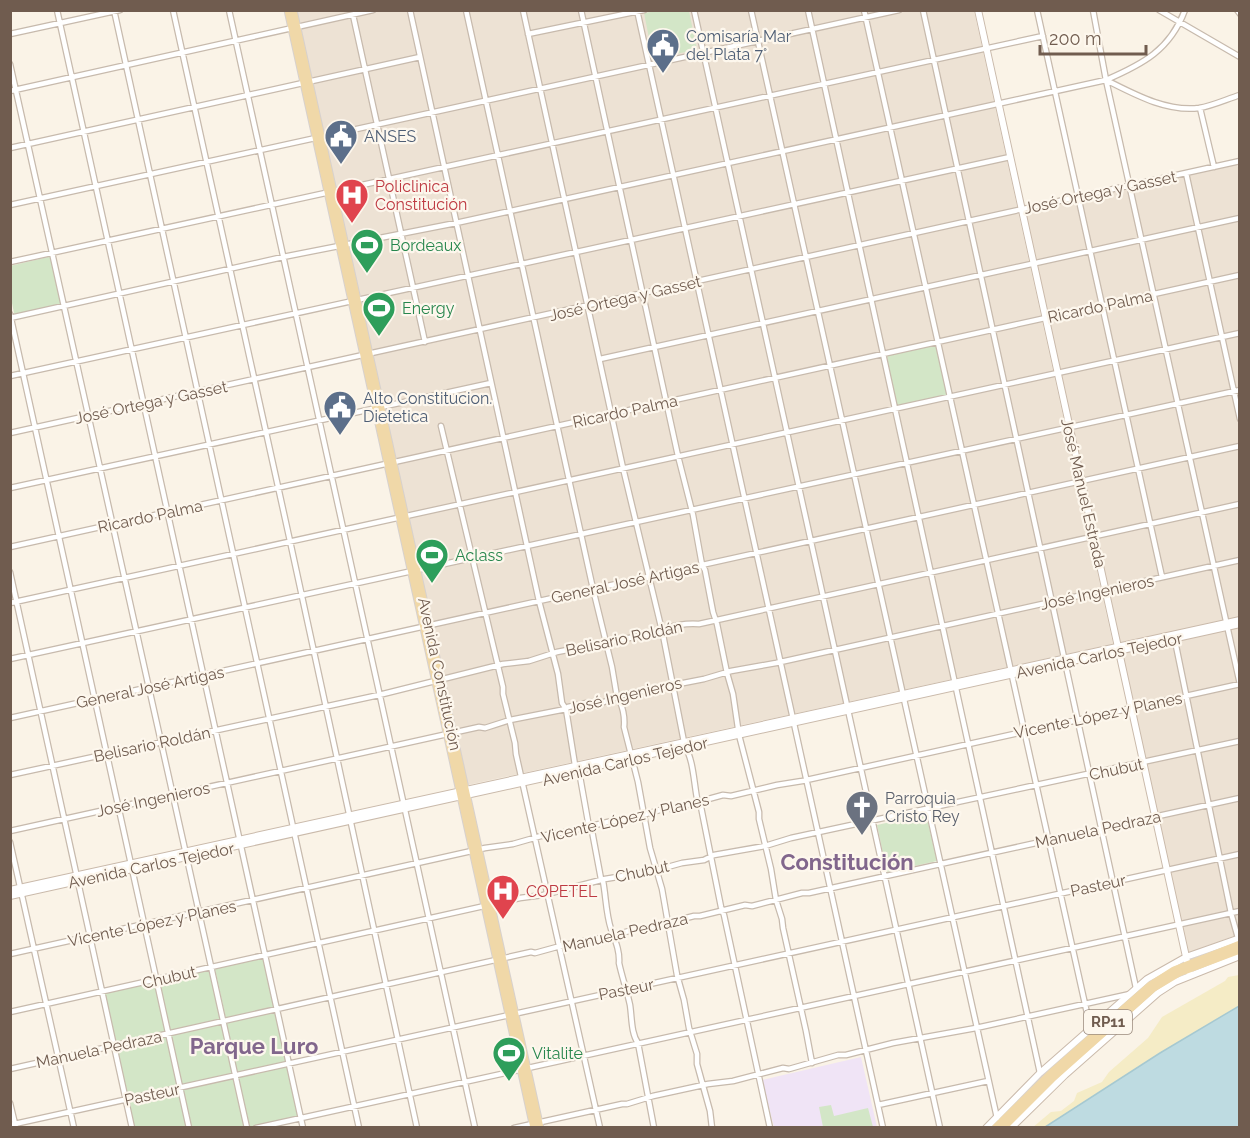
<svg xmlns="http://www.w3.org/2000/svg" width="1250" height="1138" viewBox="0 0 1250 1138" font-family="Raleway,sans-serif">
<rect width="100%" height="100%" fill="#faf3e7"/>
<!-- residential -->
<path fill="#ede2d4" d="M296 11H974L1113 644 468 785Z
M1237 164 1240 174 1239 617 1119 645 1023 210Z
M1239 627V934L1188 953 1122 653Z"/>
<!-- education -->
<path fill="#f0e4f6" d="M861 1057 877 1127H774L762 1080Z"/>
<!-- green -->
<path fill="#d3e6c7" d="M658 11H689L697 50 653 58 644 13Z
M52 256 63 307 15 318 11 298 10 266Z
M937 343 950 396 895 408 887 355Z
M926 814 937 861 887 872 877 825Z
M264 958 275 1008 226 1019 215 969Z
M211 970 222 1019 170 1031 159 981Z
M155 982 166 1032 115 1043 104 993Z
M275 1012 287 1062 237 1073 226 1023Z
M222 1024 234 1074 182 1086 171 1035Z
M167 1036 178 1086 127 1098 116 1047Z
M287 1066 299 1116 250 1127 238 1077Z
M234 1078 246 1127H191L182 1089Z
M179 1090 188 1127H133L127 1101Z
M831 1105 834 1116 868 1108 873 1127H823L819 1107Z"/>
<!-- sand -->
<path fill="#f5ecc6" d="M1239 975V1006L1152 1058 1045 1127 1032 1128 1051 1112 1061 1111 1074 1101 1077 1093 1102 1082 1109 1072 1148 1038 1162 1017 1225 981 1228 977Z"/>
<!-- water -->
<path fill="#bedbe1" stroke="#a6c9d1" stroke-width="1.5" d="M1239 1006V1127H1045L1160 1053Z"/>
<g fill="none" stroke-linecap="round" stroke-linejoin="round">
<defs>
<path id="street" d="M57 10 303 1128
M114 10 359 1128
M173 10 290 541 417 1128
M229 10 475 1128
M410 10 539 601 558 674 562 703 566 709 575 765 579 771 589 827 592 831 601 879 603 881C606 897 606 914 611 929 615 940 620 951 619 963 622 977 627 991 630 1005 632 1018 631 1033 638 1043L654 1128
M466 10 593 589 612 667 617 697C623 705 625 718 624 727L638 782 650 848 662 889 677 975 684 1000 689 1028 697 1054V1064L710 1111 712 1128
M523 10 623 468 663 635 685 747C694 760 694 787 698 803L701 807 721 907 724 915 770 1128
M581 10 678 456 693 515 702 565 705 570 713 612 717 624 727 673 733 694 739 735 759 812V819L771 869 776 900 782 919 783 928 806 1031 812 1063
M637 10 883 1128
M694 10 940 1128
M751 10 997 1118
M808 10 1040 1073
M864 10 1091 1031
M923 10 1136 988
M1037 10 1162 577
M1159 10 1240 57
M1237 10 1240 14
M353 15 425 342
M10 34 120 10
M528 34 644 10
M10 64 247 1128
M1106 80C1134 94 1166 112 1199 108 1212 106 1227 99 1240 95
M10 91 373 10
M1200 108 1214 167
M10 148 420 57
M1186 173 1240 419
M10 205 899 10
M10 262 1043 36
M10 314 189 1128
M10 318 283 257 456 223 1106 80C1143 64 1170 50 1185 10
M600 359 1240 218
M10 376 1010 157
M441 426 503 687V694L515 743 516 754 600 1128
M10 433 1240 161
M10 488 491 383
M10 547 1240 275
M10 572 132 1128
M10 603 1240 333
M1174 636 1231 913 1238 938
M10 659 1240 390
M10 718 1240 446
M10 775 379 695 503 664 529 661 557 652 660 632C670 625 688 623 699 624L1240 504
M10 831 479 727 485 728 510 720 566 709 568 707 591 702 596 705 622 695 704 679 731 671 776 663 1240 560
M10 842 74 1128
M10 954 485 848 513 844 541 836 566 832 612 821H621L667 808 672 809 723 795 731 796 777 785 802 781 1240 684 1106 80 1093 10
M10 1012 520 898 543 895 605 879 653 871 682 863 704 860 714 855 765 846 791 838 1240 741
M10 1069 531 952 535 953 564 945 611 936 636 929H643L694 916H700L745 905 752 906 802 893H809L1240 798
M10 1103 16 1128
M878 1105 988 1081
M10 1125 1240 854
M256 1128 1240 911
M514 1128 622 1104H627L653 1096 708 1084 733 1081 783 1068 789 1069 838 1055H846L893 1043 976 1028 1130 994"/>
<path id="secondary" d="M978 10 1190 975
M10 890 1240 620
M10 896 1240 624
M986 1128 1040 1073 1147 979 1186 957 1240 938
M1011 1128 1065 1075 1158 993 1175 982 1240 956"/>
<path id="primary" d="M288 10 534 1128
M293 10 540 1128
M995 1128 1053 1071 1149 986 1174 970 1240 944
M1003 1128 1052 1079 1154 988 1179 973 1240 950"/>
</defs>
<!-- street casing -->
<use href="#street" stroke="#c7baad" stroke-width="7"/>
<!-- secondary casing -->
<use href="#secondary" stroke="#cabaab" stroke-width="8"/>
<!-- primary casing -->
<use href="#primary" stroke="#d7d1ce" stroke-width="9"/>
<!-- street -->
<use href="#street" stroke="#fff" stroke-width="4.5"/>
<!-- secondary -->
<use href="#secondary" stroke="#fff" stroke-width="6"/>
<!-- primary -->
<use href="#primary" stroke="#f0d8a8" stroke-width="7"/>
</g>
<!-- icons -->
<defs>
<symbol id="civic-pin" viewBox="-11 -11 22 30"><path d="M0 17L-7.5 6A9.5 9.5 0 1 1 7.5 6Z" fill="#5c6f8a" stroke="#fdf7ed"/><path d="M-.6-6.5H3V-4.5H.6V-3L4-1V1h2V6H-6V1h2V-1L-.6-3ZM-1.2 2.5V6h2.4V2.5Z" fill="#fff"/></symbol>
<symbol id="hospital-pin" viewBox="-11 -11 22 30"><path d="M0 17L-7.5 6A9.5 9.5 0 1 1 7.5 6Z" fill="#e0444e" stroke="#fdf7ed"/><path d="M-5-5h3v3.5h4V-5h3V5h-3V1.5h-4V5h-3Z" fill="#fff"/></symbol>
<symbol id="stadium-pin" viewBox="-11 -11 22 30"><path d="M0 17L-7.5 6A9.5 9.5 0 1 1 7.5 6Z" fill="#2e9e5b" stroke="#fdf7ed"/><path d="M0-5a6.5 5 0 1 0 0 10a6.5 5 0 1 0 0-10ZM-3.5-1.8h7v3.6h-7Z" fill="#fff"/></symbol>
<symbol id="church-pin" viewBox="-11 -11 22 30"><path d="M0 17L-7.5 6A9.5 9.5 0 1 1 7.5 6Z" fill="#6b7280" stroke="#fdf7ed"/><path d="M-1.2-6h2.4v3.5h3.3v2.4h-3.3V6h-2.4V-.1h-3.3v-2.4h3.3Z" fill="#fff"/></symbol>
</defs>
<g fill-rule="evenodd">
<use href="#civic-pin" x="644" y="26" width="38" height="52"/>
<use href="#civic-pin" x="322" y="117" width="38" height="52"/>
<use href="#hospital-pin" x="333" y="176" width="38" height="52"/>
<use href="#stadium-pin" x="348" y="226" width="38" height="52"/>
<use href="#stadium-pin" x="360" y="289" width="38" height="52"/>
<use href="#civic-pin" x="321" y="388" width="38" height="52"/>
<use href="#stadium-pin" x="413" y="536" width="38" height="52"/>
<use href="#church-pin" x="843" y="788" width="38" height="52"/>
<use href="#hospital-pin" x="484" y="872" width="38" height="52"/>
<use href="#stadium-pin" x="490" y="1034" width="38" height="52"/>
</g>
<g text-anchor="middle" stroke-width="4.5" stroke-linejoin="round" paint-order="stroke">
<!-- shield labels -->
<rect fill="#fdf7ed" stroke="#9a8a7e" stroke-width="1.5" x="1084" y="1010" width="48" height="24" rx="4.5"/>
<g font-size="15" font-weight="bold" fill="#705c4f">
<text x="1108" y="1027">RP11</text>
</g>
<!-- service labels -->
<g font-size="16" fill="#4e5e75" stroke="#fdf7ed" text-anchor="start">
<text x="686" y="42">Comisaría Mar<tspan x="686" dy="18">del Plata 7°</tspan></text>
<text x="364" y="142">ANSES</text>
<text x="363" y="404">Alto Constitucion.<tspan x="363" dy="18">Dietetica</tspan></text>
</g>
<!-- health labels -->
<g font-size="16" fill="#be3a42" stroke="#fdf7ed" text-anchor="start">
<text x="375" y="192">Policlinica<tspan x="375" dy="18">Constitución</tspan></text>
<text x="526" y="897">COPETEL</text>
</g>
<!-- street labels -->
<g font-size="16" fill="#705c4f" stroke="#fdf7ed">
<text transform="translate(1100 192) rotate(-12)" y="6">José Ortega y Gasset</text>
<text transform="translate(625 298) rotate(-13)" y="6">José Ortega y Gasset</text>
<text transform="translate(1100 306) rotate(-12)" y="6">Ricardo Palma</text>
<text transform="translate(151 402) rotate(-12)" y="6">José Ortega y Gasset</text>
<text transform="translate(625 411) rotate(-12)" y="6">Ricardo Palma</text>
<text transform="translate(1084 493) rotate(77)" y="6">José Manuel Estrada</text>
<text transform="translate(150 516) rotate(-12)" y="6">Ricardo Palma</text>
<text transform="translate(625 582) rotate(-12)" y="6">General José Artigas</text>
<text transform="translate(1097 592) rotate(-12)" y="6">José Ingenieros</text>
<text transform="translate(624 638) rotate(-12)" y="6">Belisario Roldán</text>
<text transform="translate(1099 655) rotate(-12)" y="6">Avenida Carlos Tejedor</text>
<text transform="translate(440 674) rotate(78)" y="6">Avenida Constitución</text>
<text transform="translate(150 687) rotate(-12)" y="6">General José Artigas</text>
<text transform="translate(625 695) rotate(-13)" y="6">José Ingenieros</text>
<text transform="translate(1098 715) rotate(-12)" y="6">Vicente López y Planes</text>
<text transform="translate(152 744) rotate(-12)" y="6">Belisario Roldán</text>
<text transform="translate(625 761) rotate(-13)" y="6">Avenida Carlos Tejedor</text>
<text transform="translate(1116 769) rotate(-12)" y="6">Chubut</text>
<text transform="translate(153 799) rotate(-12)" y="6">José Ingenieros</text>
<text transform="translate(625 818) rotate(-13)" y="6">Vicente López y Planes</text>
<text transform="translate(1098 829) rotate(-12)" y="6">Manuela Pedraza</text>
<text transform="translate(151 865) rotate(-12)" y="6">Avenida Carlos Tejedor</text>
<text transform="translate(642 871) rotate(-12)" y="6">Chubut</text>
<text transform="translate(1098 885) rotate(-12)" y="6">Pasteur</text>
<text transform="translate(152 923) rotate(-12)" y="6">Vicente López y Planes</text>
<text transform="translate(625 932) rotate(-13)" y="6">Manuela Pedraza</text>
<text transform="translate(169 977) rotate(-13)" y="6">Chubut</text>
<text transform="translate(626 989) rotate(-11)" y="6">Pasteur</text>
<text transform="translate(99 1049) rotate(-12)" y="6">Manuela Pedraza</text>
<text transform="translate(152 1094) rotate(-12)" y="6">Pasteur</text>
</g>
<!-- leisure labels -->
<g font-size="16" fill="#27864d" stroke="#fdf7ed" text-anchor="start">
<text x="390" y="251">Bordeaux</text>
<text x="402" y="314">Energy</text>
<text x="455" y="561">Aclass</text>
<text x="532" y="1059">Vitalite</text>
</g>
<!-- worship labels -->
<g font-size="16" fill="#5b616d" stroke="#fdf7ed" text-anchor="start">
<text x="885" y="804">Parroquia<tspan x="885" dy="18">Cristo Rey</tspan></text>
</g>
<!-- district labels -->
<g font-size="22" font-weight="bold" fill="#81668c" stroke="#fdf7ed">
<text x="847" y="870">Constitución</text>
<text x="254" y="1054">Parque Luro</text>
</g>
</g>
<!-- border -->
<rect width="1250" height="1138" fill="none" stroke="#705c4f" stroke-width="24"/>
<!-- scale -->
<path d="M1040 45v9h106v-9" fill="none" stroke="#705c4f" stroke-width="3"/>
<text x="1049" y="45" font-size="18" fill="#705c4f" stroke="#fdf7ed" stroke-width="4.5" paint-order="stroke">200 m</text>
</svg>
